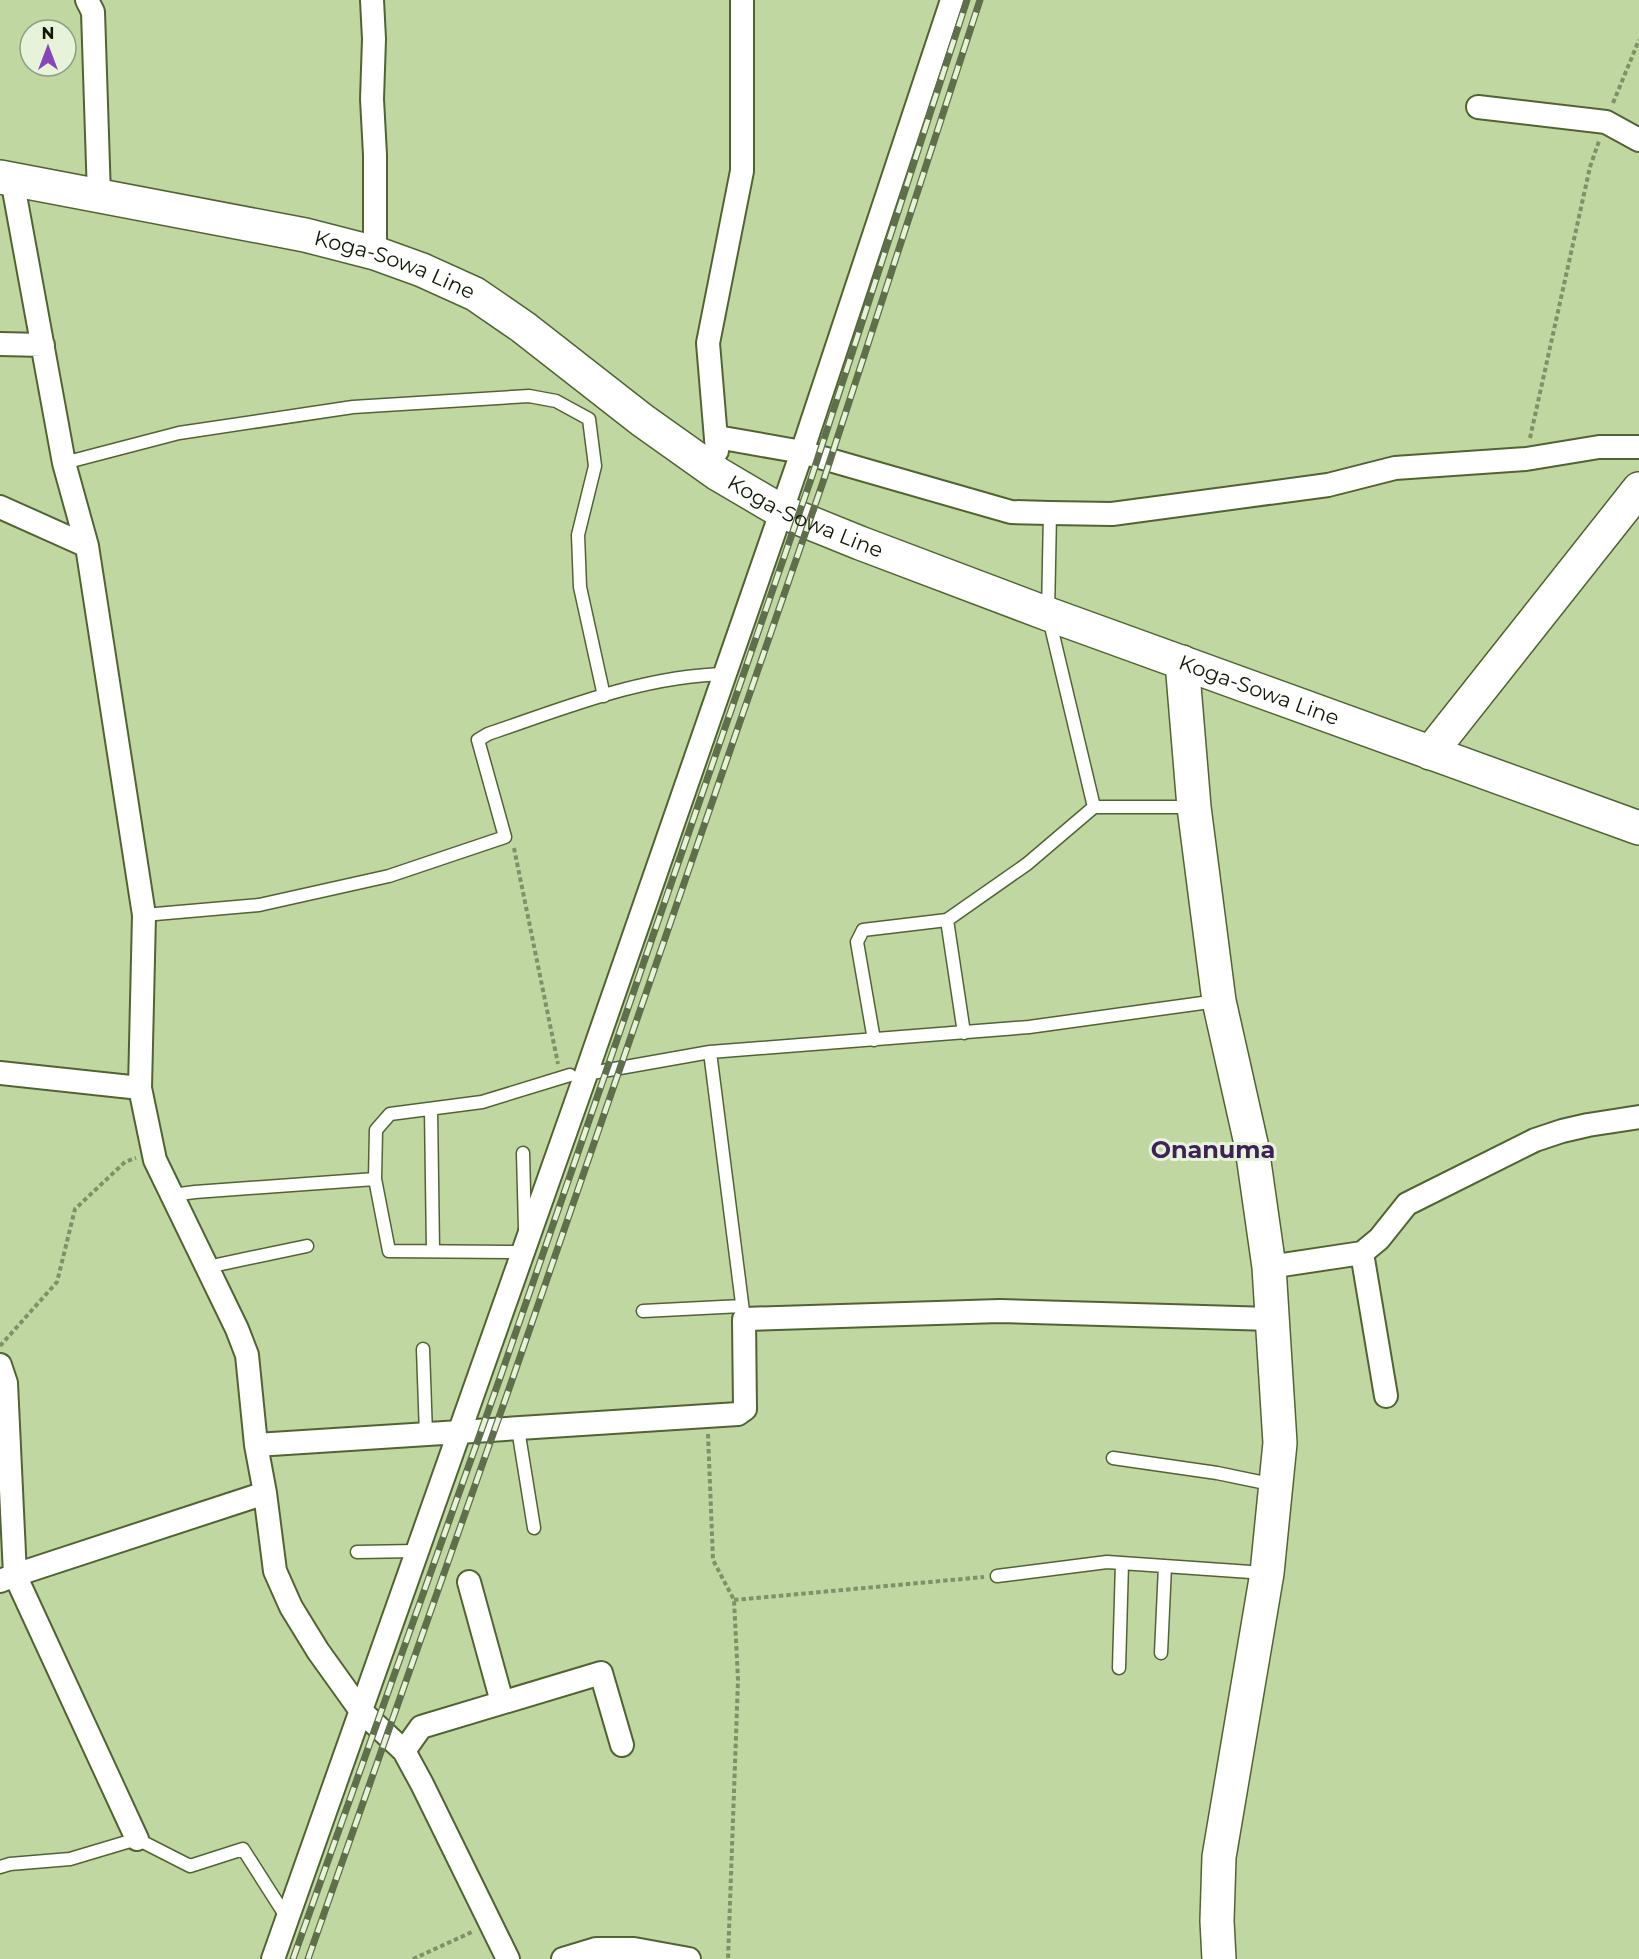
<svg xmlns="http://www.w3.org/2000/svg" width="1639" height="1959" viewBox="0 0 1639 1959" font-family="Montserrat,sans-serif">
<rect width="100%" height="100%" fill="#c0d7a1"/>
<g fill="none" stroke-linecap="round" stroke-linejoin="round">
<defs>
<path id="lane" d="M64 463 179 433 353 407 529 396 556 401 589 419 595 466 578 535 580 587 604 696
M1050 513 1048 614 1094 807
M144 915 259 905 389 876 505 837 478 740 488 734C565 708 642 676 725 674
M947 920 964 1033
M874 1040 857 942 863 930 947 920 1027 864 1094 807H1193
M710 1052 744 1319
M586 1074 710 1052 1029 1027 1217 1001
M431 1109 433 1251
M523 1153 525 1229
M172 1195 195 1192 375 1179
M523 1252 389 1251 375 1179 376 1130 390 1114 482 1102 570 1075
M207 1267 307 1246
M643 1311 742 1306
M423 1349 426 1435
M518 1429 534 1528
M1113 1458 1217 1473 1275 1485
M357 1552 417 1551
M997 1576 1107 1562 1265 1573
M1161 1653 1165 1566
M1119 1668 1122 1563
M0 1867 10 1864 70 1859 137 1839 190 1866 243 1849 287 1918"/>
<path id="street" d="M87 0 93 12 99 196
M372 0 374 39 372 99 375 155V253
M1478 107 1606 122 1639 140
M12 179 64 463 87 546 144 915 140 1088 155 1160 237 1329 247 1355 256 1445 265 1493 275 1571 291 1607 318 1651 361 1711 404 1751 422 1784 508 1959
M0 344 43 345
M717 437 802 452 1011 512 1050 513 1112 514 1328 485 1395 468 1526 459 1599 447H1639
M717 451 708 343 742 171V0
M0 507 87 546
M0 1073 140 1088
M1362 1253 1386 1396
M1269 1267 1362 1253 1379 1239 1407 1204 1535 1140 1562 1131 1588 1125 1639 1117
M0 1365 6 1383 15 1575 137 1839
M256 1445 738 1414 745 1409 744 1319 1000 1311 1271 1319
M0 1581 15 1575 265 1493
M469 1582 502 1702
M404 1751 421 1727 601 1673 622 1745
M273 1959 586 1074 802 452 952 0
M563 1959 596 1949H634L689 1959"/>
<g id="secondary">
<path id="s1" d="M0 177 305 235 375 253 422 270 475 294 523 327 642 420 718 474 781 511 860 543 1048 614 1639 828"/>
<path d="M1182 662 1194 807 1219 1001 1252 1148 1269 1267 1280 1443 1267 1573 1219 1857 1217 1921 1219 1959"/>
<path d="M1430 753 1639 489"/>
</g>
</defs>
<!-- lane casing -->
<use href="#lane" stroke="#506432" stroke-width="15"/>
<!-- street casing -->
<use href="#street" stroke="#506432" stroke-width="26"/>
<!-- secondary casing -->
<use href="#secondary" stroke="#506432" stroke-width="36"/>
<!-- path -->
<path stroke="#809168" stroke-width="4" stroke-dasharray="4.5 3" stroke-linecap="butt" d="M1613 103 1639 40
M1530 438 1590 167 1599 141
M514 848 558 1064
M0 1346 57 1282 75 1209 125 1162 136 1158
M708 1434 713 1560 734 1600 738 1680 728 1959
M734 1600 984 1577
M413 1959 474 1931"/>
<!-- lane -->
<use href="#lane" stroke="#fff" stroke-width="12"/>
<!-- street -->
<use href="#street" stroke="#fff" stroke-width="22"/>
<!-- secondary -->
<use href="#secondary" stroke="#fff" stroke-width="33"/>
<defs>
<path id="rail" d="M293 1959 500 1378 810 482 967 0
M308 1959 510 1386 823 482 980 0"/>
</defs>
<!-- rail casing -->
<use href="#rail" stroke="#606f4b" stroke-width="7"/>
<!-- rail -->
<use href="#rail" stroke="#e7f3d8" stroke-width="4.5" stroke-dasharray="14" stroke-linecap="butt"/>
</g>
<g text-anchor="middle" stroke-width="6" stroke-linejoin="round" paint-order="stroke">
<!-- street labels -->
<g font-size="21" fill="#111905" stroke="#e7f3d8">
<text dy="7" stroke="none"><textPath href="#s1" startOffset="405">Koga-Sowa Line</textPath></text>
<text dy="7" stroke="none"><textPath href="#s1" startOffset="891">Koga-Sowa Line</textPath></text>
<text dy="7" stroke="none"><textPath href="#s1" startOffset="1377">Koga-Sowa Line</textPath></text>
</g>
<!-- quarter labels -->
<g font-size="24" font-weight="bold" fill="#3f2159" stroke="#e7f3d8">
<text x="1213" y="1158">Onanuma</text>
</g>
</g>
<!-- north arrow -->
<g transform="translate(48 48)"><circle r="28" fill="#e7f3d8" stroke="#919c84" stroke-width="1.5"/>
<path d="M0-4.5L10 22L0 15L-10 22Z" fill="#8645ba"/>
<text y="-9" font-size="16" font-weight="bold" text-anchor="middle" fill="#111905">N</text>
</g>
</svg>
